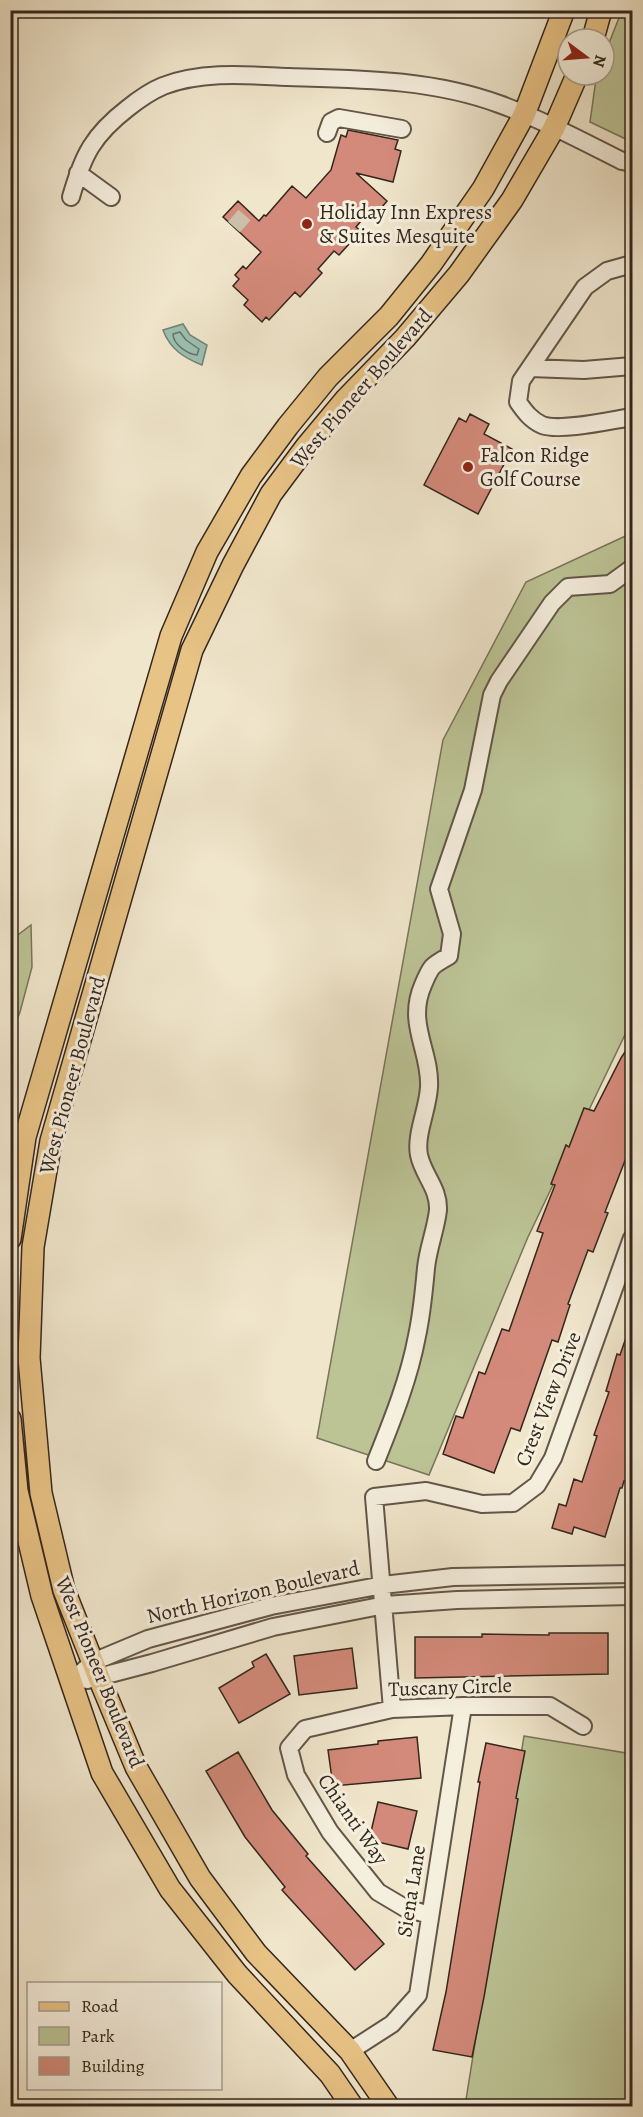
<svg xmlns="http://www.w3.org/2000/svg" width="643" height="2117" viewBox="0 0 643 2117" font-family="Alegreya,serif">
<rect width="100%" height="100%" fill="#f0e6cc"/>
<filter id="stains"><feTurbulence type="fractalNoise" baseFrequency=".00333" numOctaves="4"/><feColorMatrix values="0 0 0 0 .2 0 0 0 0 .09 0 0 0 0 .02 0 0 0 .5 -.17"/></filter>
<radialGradient id="worn" r=".72"><stop offset=".6" stop-color="#630" stop-opacity="0"/><stop offset="1" stop-color="#630" stop-opacity=".3"/></radialGradient>
<!-- green -->
<path fill="#bcc496" stroke="#78755a" stroke-width="1.5" d="M622 10 632 11V142L590 122 596 79 597 75H604V56Z
M632 533V1020L528 1237 429 1475 317 1438 443 740 526 582Z
M31 925 32 967 20 1012 11 1035V940Z
M524 1736 632 1754V2106H465Z"/>
<!-- water -->
<path fill="#9bc0b2" stroke="#728276" stroke-width="1.5" d="M183 324 190 335 207 345 202 365C184 358 170 349 163 330Z"/>
<g fill="none" stroke-linecap="round" stroke-linejoin="round">
<!-- shore -->
<path stroke="#687368" stroke-width="1.5" d="M180 332 186 340 199 349 197 355C187 354 173 344 173 334Z"/>
</g>
<!-- building -->
<path fill="#d38a7a" stroke="#34261d" stroke-width="1.5" d="M348 130 398 140 395 149 401 151 393 182 356 173 387 201 377 213 372 208 356 227 361 231 339 255 334 251 318 269 322 273 300 297 295 292 269 320 266 317 262 322 244 305 248 300 233 286 239 279 235 275 243 266 246 269 261 252 223 217 238 201 259 221 264 215 266 216 292 186 306 198 331 170 341 135 346 137Z
M470 414 489 424 484 434 512 449 478 514 424 485 459 418 466 422Z
M633 1040V1140L605 1212 608 1213 593 1252 588 1250 568 1304 570 1305 558 1342 552 1340 520 1431 511 1428 494 1473 443 1454 456 1416 463 1418 479 1372 485 1374 502 1329 509 1331 543 1233 537 1231 555 1185 551 1184 566 1145 569 1147 584 1108 594 1111 621 1058Z
M630 1326H633V1436L627 1451 633 1453V1484L624 1481 622 1488H620L605 1537 574 1527 572 1534 552 1528 559 1504 566 1506 574 1479 582 1482 597 1436 594 1435 609 1392 606 1391 617 1354 620 1355Z
M549 1633H608V1674L415 1678V1637H482V1634L549 1635Z
M352 1648 357 1688 299 1695 294 1656Z
M266 1654 290 1694 239 1723 219 1688 254 1667 252 1662Z
M417 1737 421 1778 333 1786 328 1750 378 1744V1741Z
M486 1743 525 1751 516 1798 518 1799 484 1997 472 2057 433 2050 446 1992 480 1782H478Z
M238 1752 272 1810 308 1854 306 1856 384 1944 355 1970 282 1890 285 1887 245 1837 206 1771Z
M378 1802 417 1811 408 1849 369 1840Z"/>
<g fill="none" stroke-linecap="round" stroke-linejoin="round">
<!-- minor-tunnel -->
<path stroke="#cac0a9" stroke-width="16" stroke-dasharray="16 8" stroke-linecap="butt" d="M234 227 248 211"/>
<defs>
<path id="minor" d="M327 133 331 122 339 118 402 129
M78 173 111 197
M71 197C83 155 93 135 128 108 138 100 151 91 163 86 202 71 247 75 288 77 359 79 431 79 499 104 541 119 582 141 622 161L632 163
M632 264 607 271 585 287 521 381 518 402C525 412 531 420 542 425 560 432 612 420 632 417
M530 368 584 370 632 366
M376 1461C392 1421 409 1379 417 1336 422 1313 424 1290 426 1268 428 1248 436 1229 438 1210 439 1188 423 1175 419 1155 415 1135 428 1109 429 1087 431 1051 406 1024 423 985 431 966 431 966 449 956L452 934 439 889 473 790 492 695 499 681 552 603 568 587 610 584 632 568
M87 1680 152 1663 273 1627 385 1605 457 1600 632 1596
M71 1682 93 1662 148 1639 271 1606 383 1585 453 1577 632 1574
M392 1709 374 1497 426 1491 482 1504 513 1503 537 1485 553 1458 632 1238
M430 1915 405 1908 378 1892 330 1832 296 1775 289 1748 305 1729 392 1709 463 1706H550L583 1726
M350 2051 392 2024 418 1995 463 1706"/>
<path id="major" d="M593 39 601 10
M10 1239 25 1137 171 636 207 552 251 476 288 426 328 377 389 316 431 264 483 189 524 115 564 10
M10 1419 17 1491 42 1596 102 1773 170 1889 237 1974 330 2074 352 2106
M388 2106 350 2051 256 1953 200 1878 136 1767 99 1678 64 1590 41 1493 29 1358 33 1247 51 1141 192 650 233 565 271 494 306 447 346 399 405 338 459 274 512 200 554 128 577 75"/>
</defs>
<!-- minor casing -->
<use href="#minor" stroke="#635649" stroke-width="20"/>
<!-- major casing -->
<use href="#major" stroke="#34261d" stroke-width="24"/>
<!-- minor -->
<use href="#minor" stroke="#f5efde" stroke-width="16"/>
<!-- major -->
<use href="#major" stroke="#e8c386" stroke-width="21"/>
</g>
<!-- markers -->
<g fill="#8f2418" stroke="#f5efde" stroke-width="2">
<circle cx="307" cy="224" r="6"/>
<circle cx="468" cy="467" r="6"/>
</g>
<g text-anchor="middle" stroke-width="6" stroke-linejoin="round" paint-order="stroke">
<!-- poi labels -->
<g font-size="21" fill="#34261d" stroke="#f5efde" text-anchor="start">
<text x="319" y="219">Holiday Inn Express<tspan x="319" dy="24">&amp; Suites Mesquite</tspan></text>
<text x="480" y="462">Falcon Ridge<tspan x="480" dy="24">Golf Course</tspan></text>
</g>
<!-- street labels -->
<g font-size="21" fill="#34261d" stroke="#f5efde">
<text transform="translate(361 388) rotate(-49)" y="7">West Pioneer Boulevard</text>
<text transform="translate(72 1075) rotate(-75)" y="7">West Pioneer Boulevard</text>
<text transform="translate(548 1399) rotate(-68)" y="7">Crest View Drive</text>
<text transform="translate(253 1592) rotate(-13)" y="7">North Horizon Boulevard</text>
<text transform="translate(100 1672) rotate(68)" y="7">West Pioneer Boulevard</text>
<text transform="translate(450 1687) rotate(-2)" y="7">Tuscany Circle</text>
<text transform="translate(353 1819) rotate(55)" y="7">Chianti Way</text>
<text transform="translate(411 1891) rotate(-81)" y="7">Siena Lane</text>
</g>
</g>
<!-- margin -->
<rect width="643" height="2117" fill="none" stroke="#f0e6cc" stroke-width="36"/>
<rect x="12" y="12" width="619" height="2093" fill="none" stroke="#34261d" stroke-width="3"/>
<rect x="18" y="18" width="607" height="2081" fill="none" stroke="#34261d" stroke-width="1.5"/>
<!-- legend -->
<rect x="27" y="1982" width="195" height="108" fill="#f5efde" stroke="#a89f91" stroke-width="1.5"/>
<rect x="39" y="2002" width="30" height="9" fill="#e8c386" stroke="#a89f91" stroke-width="1.5"/>
<text x="81" y="2012" font-size="18" fill="#34261d">Road</text>
<rect x="39" y="2027" width="30" height="18" fill="#bcc496" stroke="#a89f91" stroke-width="1.5"/>
<text x="81" y="2042" font-size="18" fill="#34261d">Park</text>
<rect x="39" y="2057" width="30" height="18" fill="#d38a7a" stroke="#a89f91" stroke-width="1.5"/>
<text x="81" y="2072" font-size="18" fill="#34261d">Building</text>
<!-- north arrow -->
<g transform="translate(586 57) rotate(106)"><circle r="28" fill="#f5efde" stroke="#a89f91" stroke-width="1.5"/>
<path d="M0-4.5L10 22L0 15L-10 22Z" fill="#8f2418"/>
<text y="-9" font-size="16" font-weight="bold" text-anchor="middle" fill="#34261d">N</text>
</g>
<rect width="100%" height="100%" filter="url(#stains)"/>
<rect width="100%" height="100%" fill="url(#worn)"/>
</svg>
